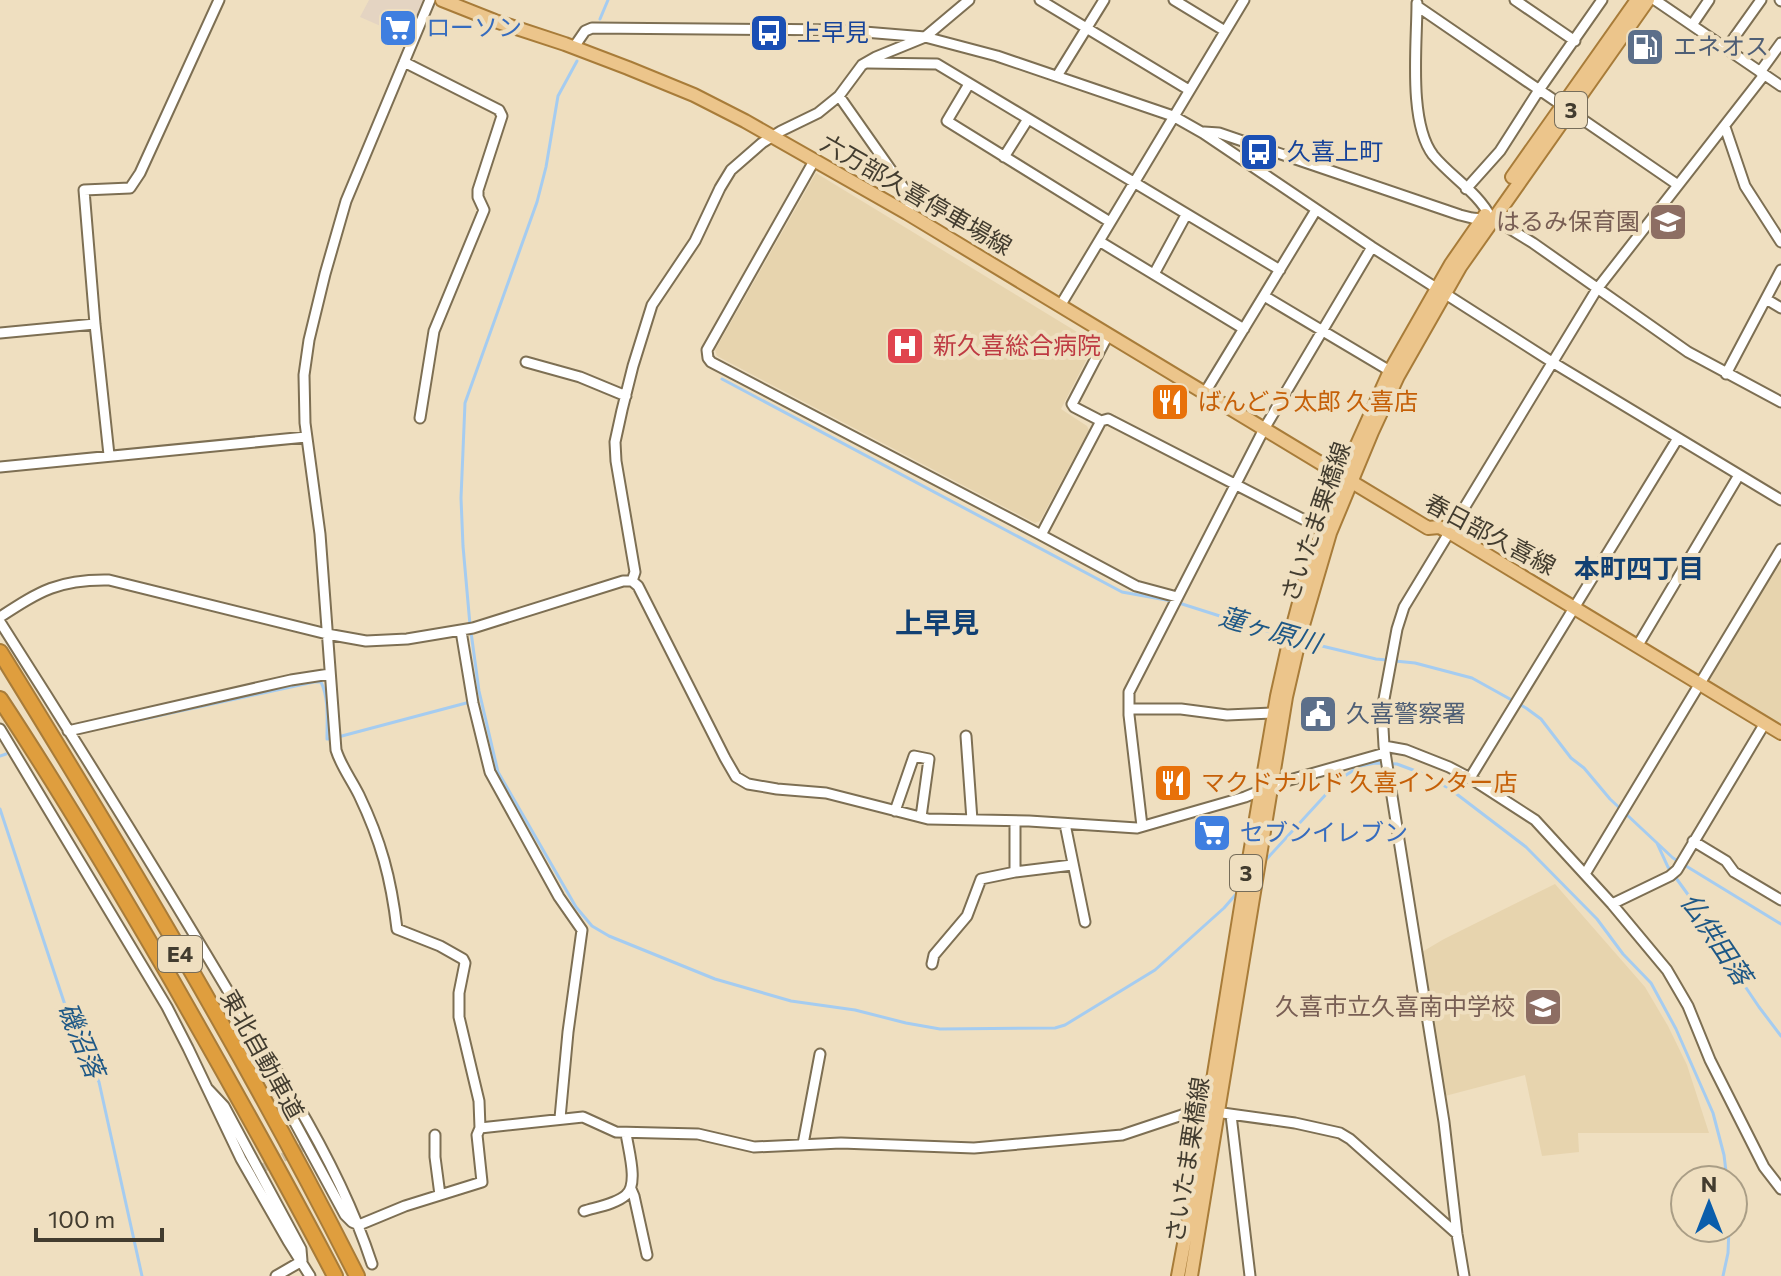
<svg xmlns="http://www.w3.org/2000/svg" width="1781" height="1276" viewBox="0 0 1781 1276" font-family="Commissioner,'Noto Sans JP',sans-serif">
<rect width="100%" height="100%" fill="#efdfc0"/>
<!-- commercial -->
<path fill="#e4d4c2" d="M369 0H424L408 38 360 17Z"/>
<!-- built -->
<path fill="#e7d4ae" d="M816 173 1095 343 1061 409 1087 426 1089 430 1040 521 1035 523 717 356 715 350Z
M1781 555V725L1711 682 1707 677Z
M1555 884 1645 987 1668 1026 1687 1065 1709 1133H1578L1579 1152 1542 1156 1525 1075 1445 1096 1422 952 1444 939Z"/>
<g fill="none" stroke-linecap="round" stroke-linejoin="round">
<!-- stream -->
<path stroke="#a5ccf0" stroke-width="3" d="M600 19 608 0
M722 379 1122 592 1172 601
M1179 603 1286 637
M470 625 463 546 461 498 465 403 537 202 546 167 558 96 577 61
M471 632 479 691 498 772 576 907 592 926 609 936 715 979 791 1001 855 1010 906 1023 940 1029 1055 1028 1065 1025 1155 970 1224 908 1237 893
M1301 641 1376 659 1387 660
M1395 661 1415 663 1472 678 1526 708 1541 719 1571 758 1584 768 1610 799 1673 858 1781 924
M134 721 314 682H321C329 698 327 721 327 739H330
M338 737 470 702
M0 756 6 754
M0 809 72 1026 99 1082 142 1276
M1657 843 1668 867 1705 918 1730 964 1759 1007 1781 1036
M1263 863 1340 779 1360 766 1375 763 1397 764 1421 773 1450 789 1526 847 1597 919 1623 954 1651 983 1676 1029 1713 1113 1724 1155 1727 1180
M1723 1276 1728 1253 1729 1228"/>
<!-- minor-tunnel -->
<path stroke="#ccbea3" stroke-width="9" stroke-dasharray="9 4.5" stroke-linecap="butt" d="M259 1170 307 1145"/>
<defs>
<path id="minor" d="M1040 0 1189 90
M1174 0 1225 31
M1515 0 1575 41
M1655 0 1781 86
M1780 0 1781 1
M1417 3C1417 44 1408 122 1433 155 1451 177 1478 192 1491 218
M1417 6 1678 185
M1692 25 1709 0
M574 47 585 31 592 28 840 30 925 37 997 56 1173 116 1203 133 1372 247 1552 362 1781 500
M1726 49 1761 0
M404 62 499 110 502 116 478 190V197L484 210 434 331 420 418
M868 63 937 64 1280 270
M1760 72 1781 43
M1057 76 1104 0
M969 84 947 121 1110 222
M839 96 910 197 911 202 907 213
M1725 127 1745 186 1781 242
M1204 132 1219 133 1460 215 1472 218 1492 220 1507 227 1533 243 1688 352 1781 402
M1004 157 1028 119
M814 161 707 350 708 358 711 362 1041 535 1101 421 1074 407 1072 404 1108 335
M1466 189 1500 151 1539 90 1602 0
M1099 241 1244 329
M1154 274 1186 215
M1264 296 1390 371
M1766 299 1781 308
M1060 306 1244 0
M0 333 95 324
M526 362 580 377 626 396
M1726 374 1781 270
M1204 394 1316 210
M1101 421 1108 419 1322 529
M109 455 95 324 84 190 130 188 140 173 219 0
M0 467 306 437
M1041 535 1136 586 1177 597
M632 581 638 586 725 758 736 777 748 784 777 789 826 793 928 819 1029 821 1137 828 1245 797 1279 783 1385 753
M632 581 635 572 616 461 615 442 622 410 633 366 652 305 695 241 720 188 731 170 762 143 781 131 818 113 839 96 862 65 876 57 925 37 969 0
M0 617C40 591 59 579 109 580L327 634 366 641 407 639 473 628 623 581H632
M0 622C83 752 164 883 243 1016 259 1044 278 1071 294 1099 325 1151 353 1206 372 1264
M461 631 473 703 490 772 559 897 582 930 568 1032 560 1118
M1638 645 1739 475
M1129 709H1181L1227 715 1274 713
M0 729 167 1007 188 1048 241 1159 288 1241 310 1276
M68 731 291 680 330 674
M966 736 972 820
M1384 746 1406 750 1449 767 1470 778 1535 820 1612 904 1667 970 1688 1006 1710 1060 1764 1167 1781 1189
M1470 778 1678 438
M895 811 914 756 929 759 921 817
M1015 821V872L1072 865
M1065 824 1085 922
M1142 826 1129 715V692L1264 429 1372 247
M1693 841 1726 861 1734 872 1781 900
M1585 874 1781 549
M1612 904 1670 876 1677 870 1765 723
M932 964 934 955 967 916 981 879 1015 872
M264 1056 268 1073 274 1084 345 1215 352 1222 359 1225
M208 1089 224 1106 301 1249 302 1261 276 1276
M1231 1115 1250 1276
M480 1128 583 1117 616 1132 698 1134 754 1147 841 1143 974 1148 1122 1135 1191 1112 1208 1111 1295 1123 1340 1133 1350 1139 1457 1234
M435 1135V1157L440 1195
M803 1144 820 1054
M631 1189 634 1196 647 1255
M584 1211C597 1207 616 1204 626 1195 639 1184 628 1149 626 1133
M359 1225 405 1206 482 1182 477 1135 480 1128 479 1101 459 1017V993L465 963 463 959 440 946 397 929C391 878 381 841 359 795 351 779 341 766 336 750L320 534 305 423 304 375 309 340 325 274 346 201 430 0
M1464 1276 1457 1234 1444 1122 1384 746 1382 710 1397 629 1404 607 1597 289 1764 75"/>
<path id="major" d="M442 0 495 21 565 44 628 68 694 95 745 121 907 213 1428 528 1439 527 1449 532 1781 733
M1512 177 1637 0
M1178 1276 1203 1142 1243 894 1277 696 1292 629 1307 573 1343 476 1390 371 1451 264 1485 215
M1191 1276 1286 697 1301 632 1330 533 1372 432 1398 376 1460 267 1648 0"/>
<path id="highway" d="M0 652C126 856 249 1062 357 1276
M0 699C60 790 116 884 171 979 227 1077 283 1176 335 1276"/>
</defs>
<!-- minor casing -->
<use href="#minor" stroke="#7d6f53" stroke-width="13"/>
<!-- major casing -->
<use href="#major" stroke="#a87c39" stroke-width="16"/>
<!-- highway casing -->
<use href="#highway" stroke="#a87c39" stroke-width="18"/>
<!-- minor -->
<use href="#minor" stroke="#fff" stroke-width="9"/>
<!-- major -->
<use href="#major" stroke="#ecc58b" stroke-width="12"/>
<!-- highway -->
<use href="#highway" stroke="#df9e3e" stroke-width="14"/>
</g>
<!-- icons -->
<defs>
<symbol id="supermarket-square" viewBox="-11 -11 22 22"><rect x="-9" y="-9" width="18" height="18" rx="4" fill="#3f7fe0" stroke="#efdfc0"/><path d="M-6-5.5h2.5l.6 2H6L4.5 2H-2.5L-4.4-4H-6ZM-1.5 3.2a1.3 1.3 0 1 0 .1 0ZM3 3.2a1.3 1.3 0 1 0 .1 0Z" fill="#fff"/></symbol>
<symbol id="bus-square" viewBox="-11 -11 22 22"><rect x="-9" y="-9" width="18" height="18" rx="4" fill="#1a4fb4" stroke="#efdfc0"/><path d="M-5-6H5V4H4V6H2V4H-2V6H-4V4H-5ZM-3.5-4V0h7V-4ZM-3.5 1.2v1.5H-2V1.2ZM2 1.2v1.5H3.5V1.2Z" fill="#fff"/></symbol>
<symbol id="fuel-square" viewBox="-11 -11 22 22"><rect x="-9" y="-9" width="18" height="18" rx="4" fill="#5c6f8a" stroke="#efdfc0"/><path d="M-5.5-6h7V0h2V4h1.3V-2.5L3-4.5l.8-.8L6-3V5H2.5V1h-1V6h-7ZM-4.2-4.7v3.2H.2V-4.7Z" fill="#fff"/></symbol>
<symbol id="school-square" viewBox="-11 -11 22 22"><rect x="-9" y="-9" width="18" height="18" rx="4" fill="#8d6e63" stroke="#efdfc0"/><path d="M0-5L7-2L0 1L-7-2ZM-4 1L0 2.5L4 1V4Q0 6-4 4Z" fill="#fff"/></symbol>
<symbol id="hospital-square" viewBox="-11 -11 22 22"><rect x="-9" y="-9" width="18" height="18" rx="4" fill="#e0444e" stroke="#efdfc0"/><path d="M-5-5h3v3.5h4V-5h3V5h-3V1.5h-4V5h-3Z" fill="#fff"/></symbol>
<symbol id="restaurant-square" viewBox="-11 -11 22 22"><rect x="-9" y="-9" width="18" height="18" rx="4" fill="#e8710a" stroke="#efdfc0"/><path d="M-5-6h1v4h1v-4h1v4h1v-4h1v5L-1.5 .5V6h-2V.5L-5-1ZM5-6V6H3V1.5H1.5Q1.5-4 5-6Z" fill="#fff"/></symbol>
<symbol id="civic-square" viewBox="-11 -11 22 22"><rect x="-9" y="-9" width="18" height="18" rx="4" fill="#5c6f8a" stroke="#efdfc0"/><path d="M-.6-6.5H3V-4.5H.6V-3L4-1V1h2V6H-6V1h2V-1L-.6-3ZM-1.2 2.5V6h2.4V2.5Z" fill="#fff"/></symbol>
</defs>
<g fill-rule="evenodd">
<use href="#supermarket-square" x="376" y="6" width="44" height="44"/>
<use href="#bus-square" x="747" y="11" width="44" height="44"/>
<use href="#fuel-square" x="1623" y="25" width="44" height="44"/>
<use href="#bus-square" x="1237" y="130" width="44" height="44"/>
<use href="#school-square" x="1646" y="200" width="44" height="44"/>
<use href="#hospital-square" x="883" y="324" width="44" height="44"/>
<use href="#restaurant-square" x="1148" y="380" width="44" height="44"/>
<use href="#civic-square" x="1296" y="692" width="44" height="44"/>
<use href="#restaurant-square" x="1151" y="761" width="44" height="44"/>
<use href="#supermarket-square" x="1190" y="811" width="44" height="44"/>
<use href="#school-square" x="1521" y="985" width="44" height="44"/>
</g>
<g text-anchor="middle" stroke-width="8" stroke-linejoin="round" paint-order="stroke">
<!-- shield labels -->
<g fill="#efdfc0" stroke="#766d5a" stroke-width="2">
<rect x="1555" y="92" width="32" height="36" rx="6"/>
<rect x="1230" y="855" width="32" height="36" rx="6"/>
<rect x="158" y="936" width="44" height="36" rx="6"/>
</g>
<g font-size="22" font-weight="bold" fill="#423c2f">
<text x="1571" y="118">3</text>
<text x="1246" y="881">3</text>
<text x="180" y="962">E4</text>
</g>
<!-- shop labels -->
<g font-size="24" fill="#366cbe" stroke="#efdfc0" text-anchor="start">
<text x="426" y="36">ローソン</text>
<text x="1240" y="841">セブンイレブン</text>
</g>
<!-- transit labels -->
<g font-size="24" fill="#164399" stroke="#efdfc0" text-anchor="start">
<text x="797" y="41">上早見</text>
<text x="1287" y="160">久喜上町</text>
</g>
<!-- service labels -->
<g font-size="24" fill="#4e5e75" stroke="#efdfc0" text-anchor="start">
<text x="1673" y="55">エネオス</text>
<text x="1346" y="722">久喜警察署</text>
</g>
<!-- street labels -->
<g font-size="24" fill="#423c2f" stroke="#efdfc0">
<text transform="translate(916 195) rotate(30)" y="8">六万部久喜停車場線</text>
<text transform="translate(1316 522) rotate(-71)" y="8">さいたま栗橋線</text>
<text transform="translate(1490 535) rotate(28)" y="8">春日部久喜線</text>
<text transform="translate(262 1055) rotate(61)" y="8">東北自動車道</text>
<text transform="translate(1188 1160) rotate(-81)" y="8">さいたま栗橋線</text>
</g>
<!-- education labels -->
<g font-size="24" fill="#785e54" stroke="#efdfc0" text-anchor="end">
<text x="1640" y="230">はるみ保育園</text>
<text x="1515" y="1015">久喜市立久喜南中学校</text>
</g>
<!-- health labels -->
<g font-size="24" fill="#be3a42" stroke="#efdfc0" text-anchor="start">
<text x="933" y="354">新久喜総合病院</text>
</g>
<!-- food labels -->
<g font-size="24" fill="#c56008" stroke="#efdfc0" text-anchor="start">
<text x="1198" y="410">ばんどう太郎 久喜店</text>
<text x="1201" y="791">マクドナルド 久喜インター店</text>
</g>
<!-- neighbourhood labels -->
<g font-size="26" font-weight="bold" fill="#114073" stroke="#efdfc0">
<text x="1639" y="578">本町四丁目</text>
</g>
<!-- water labels -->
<g font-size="26" font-style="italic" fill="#1e5886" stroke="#efdfc0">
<text transform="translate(1270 630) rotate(16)" y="9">蓮ヶ原川</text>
<text transform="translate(1716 939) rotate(56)" y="9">仏供田落</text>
<text transform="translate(81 1040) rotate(67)" y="9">磯沼落</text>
</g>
<!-- quarter labels -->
<g font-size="28" font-weight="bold" fill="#114073" stroke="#efdfc0">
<text x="937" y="633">上早見</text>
</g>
</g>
<!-- north arrow -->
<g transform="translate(1709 1204)"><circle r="38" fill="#efdfc0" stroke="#aa9e86" stroke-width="2"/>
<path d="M0-6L14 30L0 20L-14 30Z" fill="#0a5dab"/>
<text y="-12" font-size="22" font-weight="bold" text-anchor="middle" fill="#423c2f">N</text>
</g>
<!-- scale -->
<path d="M36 1228v12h126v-12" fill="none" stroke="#423c2f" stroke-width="4"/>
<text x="48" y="1228" font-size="24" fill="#423c2f" stroke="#efdfc0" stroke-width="6" paint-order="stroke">100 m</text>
</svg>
